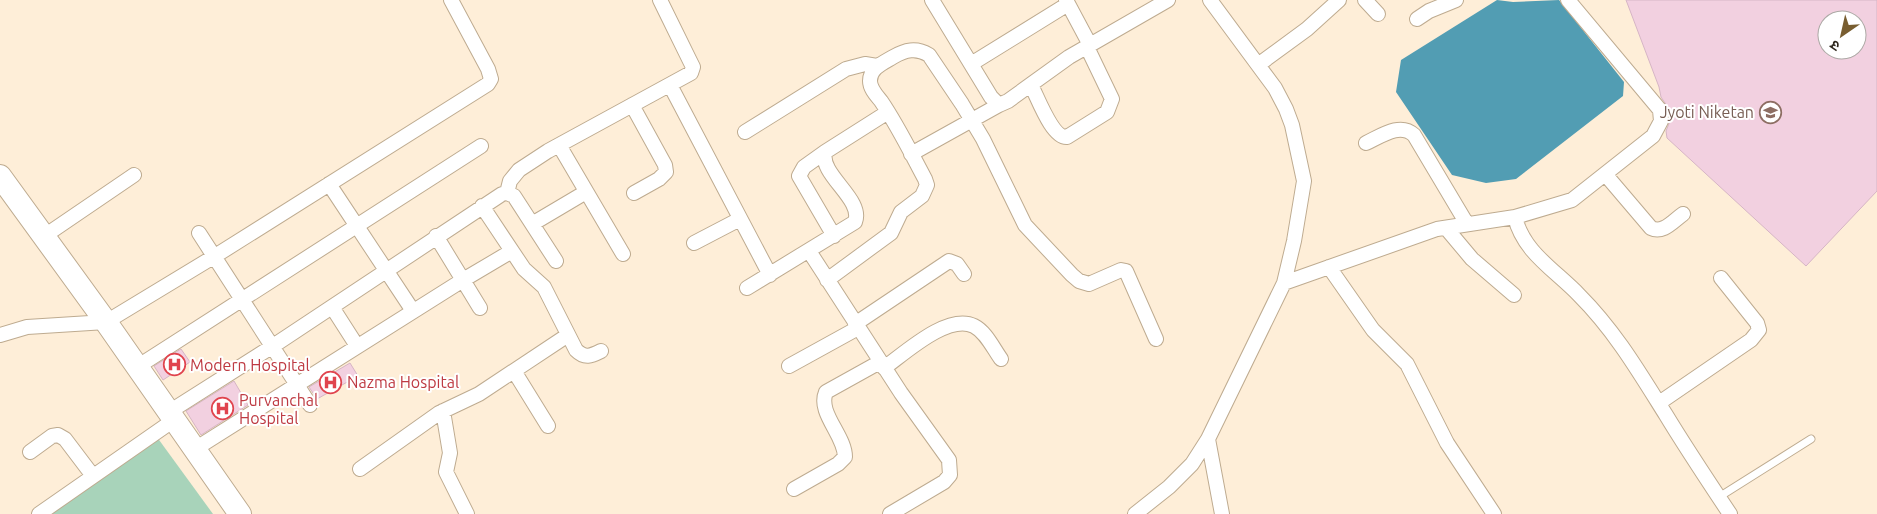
<svg xmlns="http://www.w3.org/2000/svg" width="1877" height="514" viewBox="0 0 1877 514" font-family="Ubuntu,'Noto Sans Devanagari',sans-serif">
<rect width="100%" height="100%" fill="#feeed8"/>
<!-- green -->
<path fill="#a8d3ba" d="M154 433 213 514H42Z"/>
<!-- water -->
<path fill="#529db3" d="M1497 0 1513 2 1559 0 1624 82 1623 96 1516 179 1486 183 1452 175 1396 92 1401 60Z"/>
<!-- building -->
<path fill="#f2d0e0" stroke="#d6b5c5" fill-rule="evenodd" d="M1626 0H1877V191L1806 266 1667 138 1666 131 1670 121 1669 109 1661 97 1659 87ZM1827 20H1857V50H1827Z
M181 349 190 362 163 380 154 366Z
M350 363 358 376 317 399 309 387Z
M234 381 248 405 201 435 186 411Z"/>
<g fill="none" stroke-linecap="round" stroke-linejoin="round">
<defs>
<path id="service" d="M1719 497 1811 439"/>
<path id="minor" d="M932 0 991 97 999 105 1008 101 1069 57 1168 0
M1066 0 1090 45
M1365 0 1378 14
M1417 19 1429 11 1456 0
M971 64 1068 4
M1258 65 1307 29 1339 0
M670 85 770 275
M1031 85C1038 98 1052 138 1067 137L1107 112 1112 99 1087 47
M632 105 665 165 666 172 659 179 634 193
M745 132 846 69 865 64 877 66
M1366 143C1381 136 1400 122 1414 135L1467 224
M559 145 623 254
M825 152 804 167 799 176 834 236
M911 154 999 105
M1605 174 1651 228C1663 234 1673 221 1683 214
M329 184 413 311
M507 193 510 181 519 170 548 151 691 73 693 67 690 61 660 0
M482 206 524 269 544 287 576 350C585 359 591 356 601 351
M1515 217C1523 252 1555 270 1579 295 1615 331 1639 372 1666 415 1686 448 1708 481 1730 514
M532 224 586 192
M1446 228 1472 259 1514 295
M199 233 310 405
M436 236 480 308
M43 237 134 175
M694 243 740 219
M809 251 901 393 949 460 950 475 944 482 890 514
M1329 267 1373 330 1407 364 1447 443 1494 514
M827 280 891 233 901 212 922 196 927 185 925 179C911 153 898 126 881 101 877 96 870 89 870 81 870 68 883 63 893 57 905 50 916 47 929 55L962 104 983 139 1025 225 1072 275 1079 281 1089 284 1121 270 1126 271 1156 339
M1284 283 1437 229 1515 217 1572 200 1653 136 1661 121 1660 110 1568 0
M747 288 855 222C864 199 819 175 825 152L888 112
M332 307 357 346
M855 324 949 261 957 264 964 274
M0 335 27 327 106 322 215 256 488 84 491 79 488 69 451 0
M789 366 858 328
M137 367 481 146
M884 368C905 353 948 313 974 326 986 332 993 348 1001 359
M514 371 548 426
M1659 403 1751 340 1759 330 1757 323 1721 278
M443 411 450 453 446 472 467 514
M169 412 273 346 502 194 507 193 514 196 556 261
M1208 439 1222 514
M195 449 463 280 512 251
M30 452 52 436 58 435 65 439 93 476
M360 469 439 413 479 394 568 335
M794 489 838 464 845 457C845 435 817 413 826 392L880 362
M39 514 174 420
M1135 514 1169 487 1192 464 1208 439 1284 283 1294 241 1304 181 1292 125 1286 109 1275 88 1210 0"/>
<path id="trunk" d="M0 176 106 322 240 514"/>
</defs>
<!-- service casing -->
<use href="#service" stroke="#beab90" stroke-width="9"/>
<!-- minor casing -->
<use href="#minor" stroke="#beab90" stroke-width="16"/>
<!-- trunk casing -->
<use href="#trunk" stroke="#beab90" stroke-width="24"/>
<!-- service -->
<use href="#service" stroke="#fff" stroke-width="7"/>
<!-- minor -->
<use href="#minor" stroke="#fff" stroke-width="14"/>
<!-- trunk -->
<use href="#trunk" stroke="#fff" stroke-width="22"/>
</g>
<!-- icons -->
<defs>
<symbol id="school-ring" viewBox="-11 -11 22 22"><circle r="9.5" fill="#fff" stroke="#8d6e63" stroke-width="1.5"/><path d="M0-5L7-2L0 1L-7-2ZM-4 1L0 2.5L4 1V4Q0 6-4 4Z" fill="#8d6e63"/></symbol>
<symbol id="hospital-ring" viewBox="-11 -11 22 22"><circle r="9.5" fill="#fff" stroke="#e0444e" stroke-width="1.5"/><path d="M-5-5h3v3.5h4V-5h3V5h-3V1.5h-4V5h-3Z" fill="#e0444e"/></symbol>
</defs>
<g fill-rule="evenodd">
<use href="#school-ring" x="1758" y="100" width="25" height="25"/>
<use href="#hospital-ring" x="162" y="352" width="25" height="25"/>
<use href="#hospital-ring" x="318" y="370" width="25" height="25"/>
<use href="#hospital-ring" x="210" y="396" width="25" height="25"/>
</g>
<g text-anchor="middle" stroke-width="4" stroke-linejoin="round" paint-order="stroke">
<!-- education labels -->
<g font-size="16" fill="#785e54" stroke="#fff" text-anchor="end">
<text x="1754" y="118">Jyoti Niketan</text>
</g>
<!-- health labels -->
<g font-size="16" fill="#be3a42" stroke="#fff" text-anchor="start">
<text x="190" y="371">Modern Hospital</text>
<text x="347" y="388">Nazma Hospital</text>
<text x="239" y="406">Purvanchal<tspan x="239" dy="18">Hospital</tspan></text>
</g>
</g>
<!-- north arrow -->
<g transform="translate(1842 35) rotate(214)"><circle r="24" fill="#ffffff" stroke="#aca9a5"/>
<path d="M0-4L9 19L0 12L-9 19Z" fill="#785d30"/>
<text y="-8" font-size="14" font-weight="bold" text-anchor="middle" fill="#2f281d">उ</text>
</g>
</svg>
